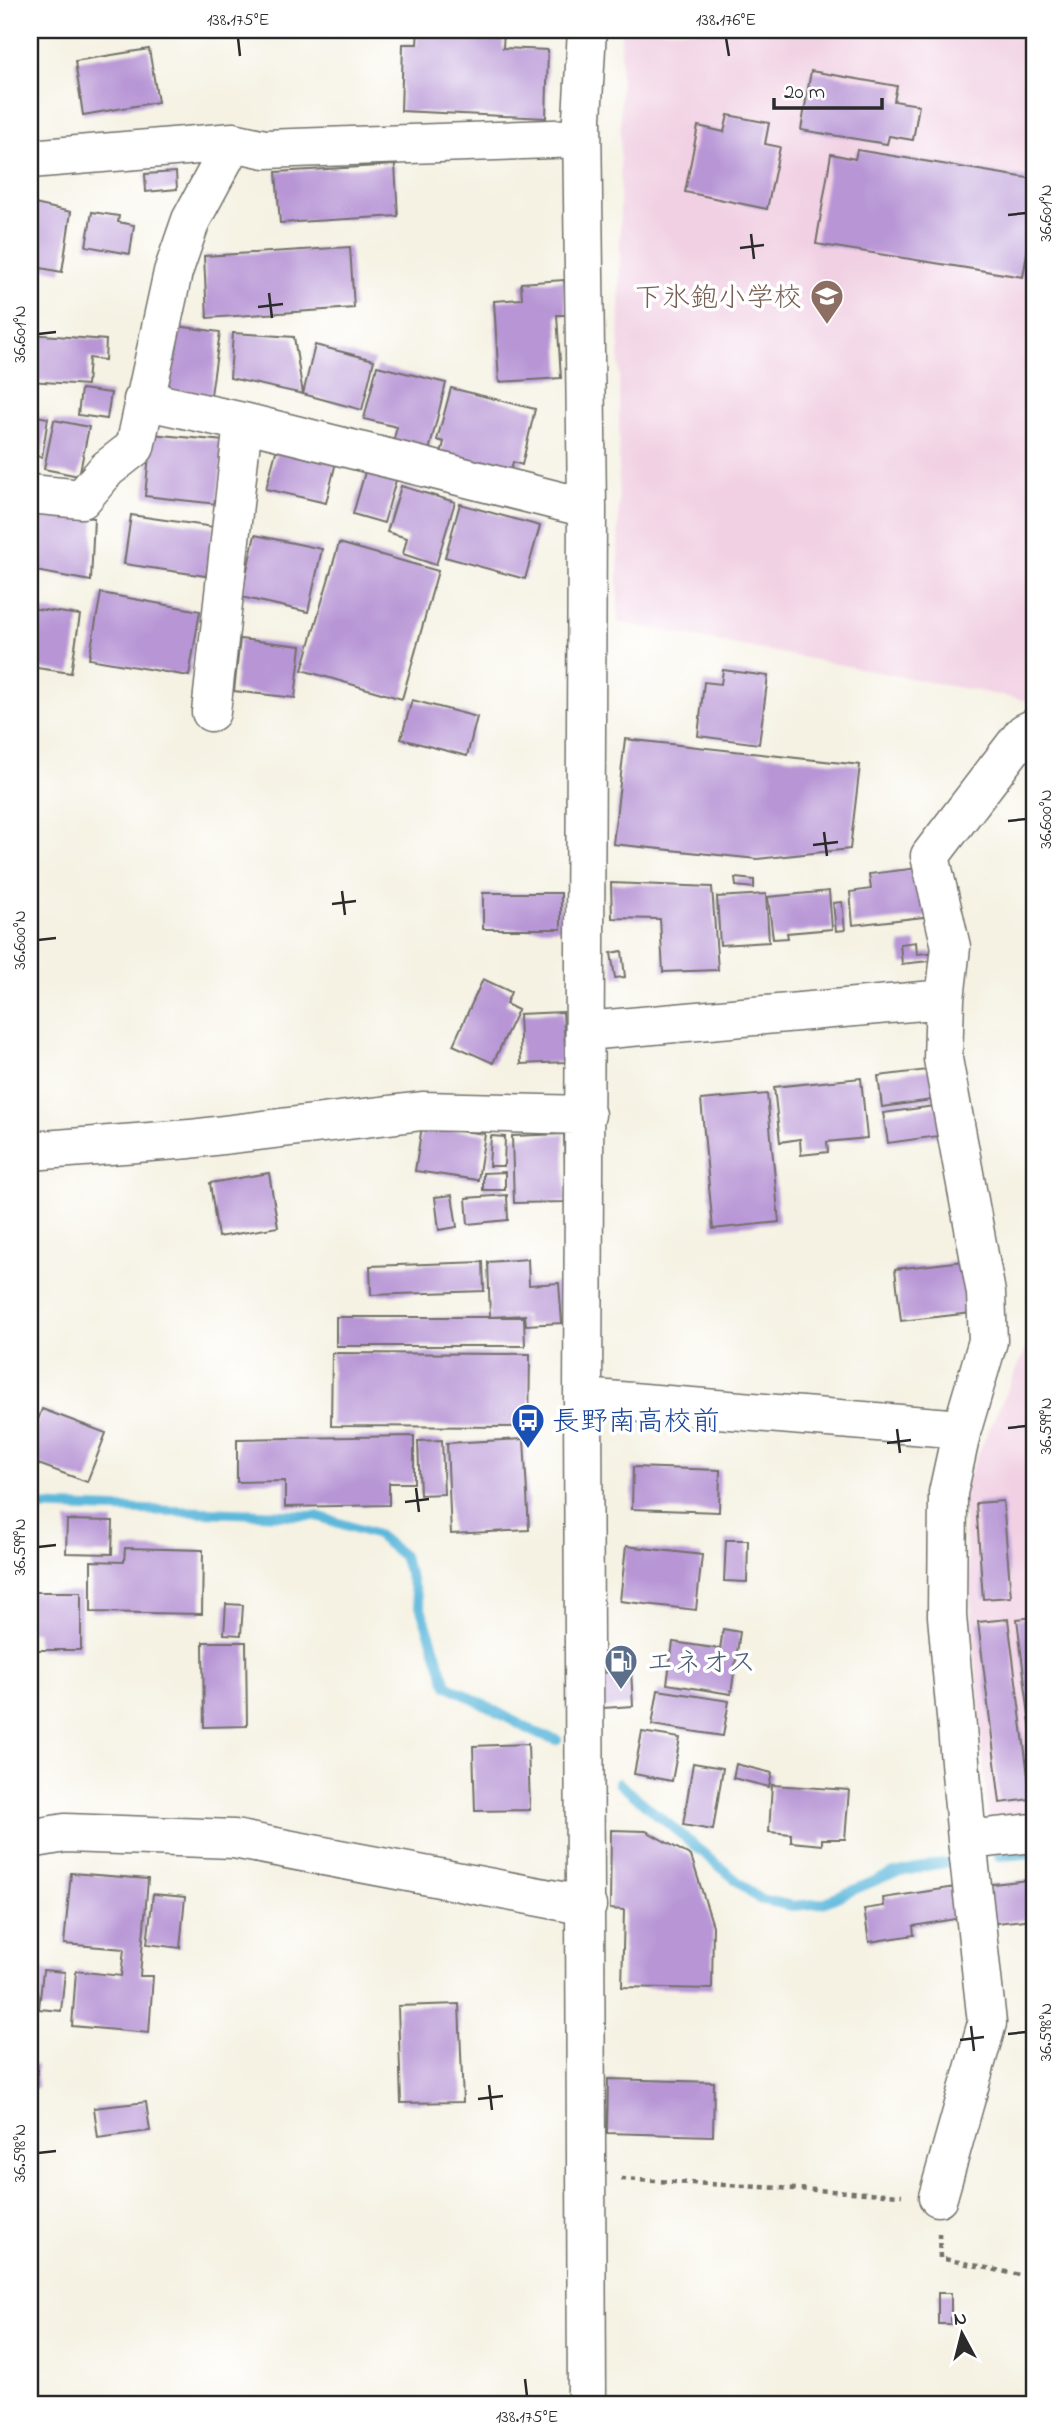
<svg xmlns="http://www.w3.org/2000/svg" width="1064" height="2435" viewBox="0 0 1064 2435" font-family="'Indie Flower','Klee One',sans-serif">
<rect width="100%" height="100%" fill="#fff"/>
<filter id="ink" filterUnits="userSpaceOnUse"><feTurbulence type="fractalNoise" baseFrequency=".0143" numOctaves="2"/><feDisplacementMap in="SourceGraphic" scale="14" xChannelSelector="R" yChannelSelector="G"/><feConvolveMatrix kernelMatrix="1 2 1 2 8 2 1 2 1" color-interpolation-filters="sRGB"/></filter>
<filter id="wash" filterUnits="userSpaceOnUse"><feTurbulence type="fractalNoise" baseFrequency=".00686" numOctaves="4" result="noise"/><feDisplacementMap in="SourceGraphic" scale="28" xChannelSelector="R" yChannelSelector="G"/><feGaussianBlur stdDeviation="1.57" result="paint"/><feColorMatrix in="noise" values="0 0 0 0 0 0 0 0 0 0 0 0 0 0 0 0 0 1.4 0 .05"/><feComposite in="paint" operator="in"/></filter>
<g filter="url(#wash)">
<rect width="100%" height="100%" fill="#f5f2e3"/>
<!-- built -->
<path fill="#f1d0e3" d="M621 30H1034V702L618 622Z
M1030 1340H1034V1815L988 1819 962 1489Z"/>
<g fill="none" stroke-linecap="round" stroke-linejoin="round">
<!-- stream -->
<path stroke="#5db8db" stroke-width="10" d="M30 1506 317 1516 377 1535 403 1556 447 1685 534 1732 557 1740
M619 1783 759 1899 793 1906 823 1903 891 1874 931 1865
M999 1856 1034 1853
M931 1865 957 1861"/>
</g>
<g id="blocks">
<!-- building -->
<path fill="#b896d5" d="M418 30H504L503 48 548 50 546 118 401 111 403 44H417Z
M149 49 158 102 83 115 75 61Z
M811 71 897 86 894 101 919 105 913 140 889 136 887 144 801 130Z
M728 115 769 123 765 144 780 147 767 209 685 192 698 126 724 132Z
M857 150 1034 179V212L1023 277 816 244 831 154 855 159Z
M395 165 398 216 280 223 276 172Z
M176 172 177 189 146 192 145 174Z
M30 203 71 212 62 272 30 266Z
M92 212 119 216 118 222 134 225 130 254 86 246Z
M350 247 354 308 207 318 204 256Z
M564 280 567 315H557L561 378 499 382 494 301 522 299 521 283Z
M170 325 220 332 211 395 162 389Z
M233 333 294 337 303 394 230 378Z
M30 334 106 340 105 360 89 358 87 385 30 381Z
M315 345 374 360 362 410 303 394Z
M377 366 446 383 426 463 390 454 397 427 364 419Z
M451 388 535 409 522 465 513 462 508 480 439 462 444 442 437 440Z
M81 389 111 393 107 419 78 415Z
M30 415 48 418 42 457 30 455Z
M54 420 89 427 79 476 44 469Z
M151 434 224 441 217 504 145 496Z
M278 444 337 458 326 503 266 489Z
M367 465 398 473 384 523 353 514Z
M401 486 455 502 436 565 403 554 407 538 387 532Z
M460 504 540 526 525 579 445 557Z
M30 512 94 518 91 581 30 570Z
M131 515 214 527 206 576 124 564Z
M255 535 322 549 308 612 241 597Z
M339 543 438 571 402 699 302 670Z
M101 593 200 611 189 676 89 659Z
M30 608 80 615 71 673 30 667Z
M240 639 301 646 295 698 234 691Z
M723 670 768 676 759 744 698 736 704 682 721 684Z
M412 700 477 717 467 756 401 739Z
M625 739 860 765 850 849 757 859 613 844Z
M926 867 932 916 853 925 850 892 871 889 869 874Z
M735 878 754 880V888L736 886Z
M611 883 712 887 718 970 663 972 660 919 612 918Z
M829 891 832 929 787 933 788 938 773 939 768 897Z
M483 893H561V929H483Z
M766 894 769 942 720 945 717 897Z
M842 902 845 930 836 931 833 903Z
M916 942 917 954 938 952V960L902 964 900 944Z
M622 951 625 977 615 978 611 953Z
M483 979 511 992 506 1004 518 1010 493 1063 453 1045Z
M563 1012 566 1062 521 1064 519 1014Z
M935 1069 939 1099 882 1107 878 1076Z
M861 1078 867 1138 827 1142 828 1152 801 1155 800 1139 780 1142 774 1087Z
M767 1094 779 1222 713 1229 701 1100Z
M942 1105 946 1135 888 1143 883 1113Z
M422 1126 485 1134 478 1180 415 1171Z
M564 1134 566 1202 514 1203 512 1136Z
M491 1136 505 1137 504 1166H489Z
M505 1172V1190H483V1173Z
M269 1173 278 1227 218 1237 210 1183Z
M452 1195 457 1227 439 1230 435 1197Z
M507 1195 508 1220 468 1224 466 1198Z
M528 1259 529 1285 559 1283 562 1323 526 1325 525 1315 490 1317 488 1262Z
M964 1261 971 1313 901 1321 895 1269Z
M483 1262 484 1291 371 1295 370 1266Z
M336 1317H524L525 1346H336Z
M332 1353 530 1354 529 1427 331 1426Z
M42 1409 106 1433 87 1482 30 1461V1441Z
M414 1436V1483H389V1505L285 1507V1481L237 1482V1439Z
M524 1439 529 1530 451 1534 447 1443Z
M442 1440 444 1494 420 1495 418 1441Z
M633 1467 720 1470 719 1512 632 1509Z
M1003 1501 1011 1597 983 1599 976 1503Z
M67 1520 113 1521 112 1554 66 1553Z
M726 1540H748L747 1582 724 1581Z
M626 1546 702 1555 696 1610 620 1601Z
M125 1548 203 1550 202 1614 91 1612V1561L124 1562Z
M30 1592H81V1650H37V1632H30Z
M226 1604 243 1605 241 1635 224 1634Z
M1034 1617V1748H1033L1017 1619Z
M1008 1619 1031 1799 1000 1803 978 1622Z
M723 1629 740 1632 731 1694 667 1684 673 1642 720 1649Z
M203 1642H246L247 1726 204 1727Z
M631 1670 633 1706 603 1708 601 1673Z
M658 1690 729 1701 723 1736 652 1725Z
M642 1732 680 1738 672 1781 634 1774Z
M528 1744 530 1810 475 1811 473 1746Z
M693 1763 723 1768 713 1830 683 1825Z
M736 1764 772 1773 769 1787 733 1778Z
M772 1785 849 1790 845 1839H822V1845L791 1842V1834L769 1832Z
M611 1830 646 1831 691 1856 713 1926 712 1989 622 1987 624 1910 610 1909Z
M71 1873 148 1879 140 1976H153L149 2033 72 2026 76 1971 121 1976 124 1949 64 1944Z
M1029 1880 1033 1919 988 1924 984 1885Z
M956 1887 961 1918 913 1926 914 1935 869 1942 864 1909 884 1906 883 1898Z
M153 1894 185 1897 180 1948 147 1944Z
M43 1970 65 1972 61 2011 39 2009Z
M459 2004 463 2102 401 2103 398 2006Z
M30 2065H37V2088H30Z
M608 2079 714 2082 713 2136 607 2133Z
M146 2102 150 2131 98 2138 94 2108Z
M938 2293H951V2324H938Z"/>
</g>
</g>
<g filter="url(#ink)">
<use href="#blocks" fill-opacity="0" stroke="#72716b" stroke-width="2"/>
<g fill="none" stroke-linecap="round" stroke-linejoin="round">
<defs>
<path id="minor" d="M30 159 233 142 265 149 582 138
M143 400 243 422 211 712
M243 422 587 508
M30 494 82 499 107 469 135 447 173 272 191 220 233 142
M945 999 943 1059 986 1293 988 1341 962 1429
M586 1031 945 999 951 947 930 856 1024 733 1034 728
M30 1151 190 1139 422 1111 586 1115
M583 1398 962 1429 948 1493 947 1616 967 1840 1034 1833
M30 1839 65 1833 234 1839 587 1906
M938 2197 987 2023 967 1840
M587 2405 583 1398 587 508 582 119 587 30"/>
</defs>
<!-- minor casing -->
<use href="#minor" stroke="#72716b" stroke-width="41"/>
<!-- path -->
<path stroke="#72716b" stroke-width="4.5" stroke-dasharray="5 5" stroke-linecap="butt" d="M621 2179 902 2195
M939 2233 940 2258 1034 2278"/>
<!-- minor -->
<use href="#minor" stroke="#fff" stroke-width="38"/>
</g>
</g>
<!-- ticks -->
<path fill="none" stroke="#2b2b2b" stroke-width="2.5" d="M238 38 240 56M726 38 729 56M1008 215 1026 213M751 234 754 259M740 248 764 245M269 293 272 318M258 307 283 304M38 334 56 332M1008 821 1026 819M824 832 827 856M813 845 838 842M342 891 345 915M332 904 356 901M38 940 56 938M1008 1428 1026 1426M897 1429 900 1453M887 1443 911 1440M416 1488 419 1512M405 1502 429 1499M38 1547 56 1545M971 2026 974 2051M1008 2034 1026 2032M960 2040 984 2037M489 2085 492 2110M478 2099 503 2096M38 2153 56 2151M525 2379 527 2396"/>
<!-- icons -->
<defs>
<symbol id="school-pin" viewBox="-11 -11 22 30"><path d="M0 17L-7.5 6A9.5 9.5 0 1 1 7.5 6Z" fill="#8d6e63" stroke="#fff"/><path d="M0-5L7-2L0 1L-7-2ZM-4 1L0 2.5L4 1V4Q0 6-4 4Z" fill="#fff"/></symbol>
<symbol id="bus-pin" viewBox="-11 -11 22 30"><path d="M0 17L-7.5 6A9.5 9.5 0 1 1 7.5 6Z" fill="#1a4fb4" stroke="#fff"/><path d="M-5-6H5V4H4V6H2V4H-2V6H-4V4H-5ZM-3.5-4V0h7V-4ZM-3.5 1.2v1.5H-2V1.2ZM2 1.2v1.5H3.5V1.2Z" fill="#fff"/></symbol>
<symbol id="fuel-pin" viewBox="-11 -11 22 30"><path d="M0 17L-7.5 6A9.5 9.5 0 1 1 7.5 6Z" fill="#5c6f8a" stroke="#fff"/><path d="M-5.5-6h7V0h2V4h1.3V-2.5L3-4.5l.8-.8L6-3V5H2.5V1h-1V6h-7ZM-4.2-4.7v3.2H.2V-4.7Z" fill="#fff"/></symbol>
</defs>
<g fill-rule="evenodd">
<use href="#school-pin" x="808" y="277" width="38" height="52"/>
<use href="#bus-pin" x="509" y="1401" width="38" height="52"/>
<use href="#fuel-pin" x="602" y="1642" width="38" height="52"/>
</g>
<g text-anchor="middle" stroke-width="7" stroke-linejoin="round" paint-order="stroke">
<!-- education labels -->
<g font-size="28" fill="#785e54" stroke="#fff" text-anchor="end">
<text x="802" y="306">下氷鉋小学校</text>
</g>
<!-- transit labels -->
<g font-size="28" fill="#164399" stroke="#fff" text-anchor="start">
<text x="552" y="1430">長野南高校前</text>
</g>
<!-- service labels -->
<g font-size="28" fill="#4e5e75" stroke="#fff" text-anchor="start">
<text x="646" y="1671">エネオス</text>
</g>
</g>
<!-- margin -->
<rect width="1064" height="2435" fill="none" stroke="#fff" stroke-width="77"/>
<!-- north arrow -->
<g transform="translate(962 2334) rotate(353)" stroke="#ffffff" stroke-width="5" paint-order="stroke">
<path d="M0-5L12 26L0 18L-12 26Z" fill="#2b2b2b"/>
<text y="-10" font-size="19" font-weight="bold" text-anchor="middle" fill="#2b2b2b">N</text>
</g>
<!-- scale -->
<path d="M774 98v10h108v-10" fill="none" stroke="#2b2b2b" stroke-width="3.5"/>
<text x="784" y="98" font-size="21" fill="#2b2b2b" stroke="#ffffff" stroke-width="5" paint-order="stroke">20 m</text>
<rect x="38" y="38" width="988" height="2358" fill="none" stroke="#2b2b2b" stroke-width="2.5"/>
<g font-size="18" text-anchor="middle" fill="#2b2b2b">
<text x="238" y="25">138.175°E</text>
<text x="726" y="25">138.176°E</text>
<text transform="translate(1045 213) rotate(-90)" y="6">36.601°N</text>
<text transform="translate(19 334) rotate(-90)" y="6">36.601°N</text>
<text transform="translate(1045 819) rotate(-90)" y="6">36.600°N</text>
<text transform="translate(19 940) rotate(-90)" y="6">36.600°N</text>
<text transform="translate(1045 1426) rotate(-90)" y="6">36.599°N</text>
<text transform="translate(19 1547) rotate(-90)" y="6">36.599°N</text>
<text transform="translate(1045 2032) rotate(-90)" y="6">36.598°N</text>
<text transform="translate(19 2153) rotate(-90)" y="6">36.598°N</text>
<text x="527" y="2422">138.175°E</text>
</g>
</svg>
